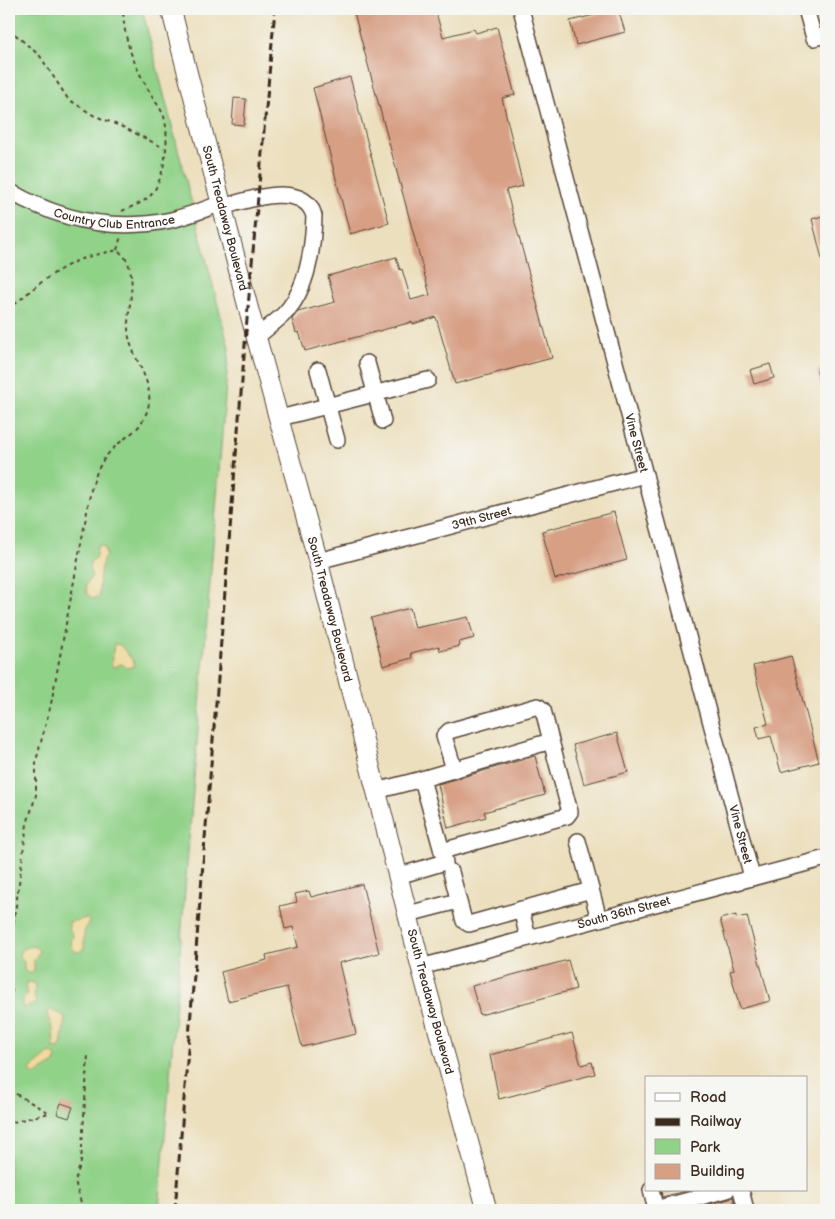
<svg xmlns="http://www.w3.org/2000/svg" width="835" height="1219" viewBox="0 0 835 1219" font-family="'Balsamiq Sans',sans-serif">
<rect width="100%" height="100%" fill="#f6f6f2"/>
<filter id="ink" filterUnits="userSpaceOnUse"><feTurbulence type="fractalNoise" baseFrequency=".02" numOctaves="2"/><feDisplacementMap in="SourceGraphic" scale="10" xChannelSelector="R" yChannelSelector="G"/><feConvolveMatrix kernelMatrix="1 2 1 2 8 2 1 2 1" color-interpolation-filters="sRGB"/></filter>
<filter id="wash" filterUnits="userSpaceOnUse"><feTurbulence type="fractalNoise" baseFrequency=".0096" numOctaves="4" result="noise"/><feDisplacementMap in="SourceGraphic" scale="20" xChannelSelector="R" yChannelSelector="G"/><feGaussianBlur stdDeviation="1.12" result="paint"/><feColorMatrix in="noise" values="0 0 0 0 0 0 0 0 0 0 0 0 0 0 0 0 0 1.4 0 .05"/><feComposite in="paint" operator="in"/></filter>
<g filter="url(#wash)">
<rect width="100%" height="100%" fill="#ecdfbd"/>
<!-- green -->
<path fill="#91d289" stroke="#667e54" d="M9 9H142L229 348 159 1210H9Z"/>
<!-- sand -->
<path fill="#eeda9e" stroke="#94825e" d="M100 545 104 547 106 555C98 568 100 581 99 596L93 599 87 594 86 585 92 576C88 567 87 564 96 557L97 547Z
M114 644 120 645 134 662V666L127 668 122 664 113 667 111 664Z
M87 918 89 921 84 933V948L79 952 74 951 71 943 73 935 69 929V922Z
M31 946 36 947 39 951 34 961V971L29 974 24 970V962L19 956 20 951Z
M27 982 35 983 36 987 34 994 36 1003 22 1008V1001L27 995 25 986Z
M49 1010 61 1014 65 1019 61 1046 57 1049 54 1048 53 1030 47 1014Z
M52 1053 56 1057 55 1063 36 1074H32L30 1070C34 1064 43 1060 48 1054Z"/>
<g id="blocks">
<!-- building -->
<path fill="#d79f84" d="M353 9H435L443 37 474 29 476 33 497 27 515 95 502 98 523 186 506 190 552 358 455 384 436 317 413 324 412 322 305 351 299 332 296 333 292 319 298 312 335 302 328 276 396 257 400 270 402 269 411 300 430 295Z
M618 9 625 32 576 45 570 21Z
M350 77 389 223 350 234 313 88Z
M234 98 246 99 244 125 232 124Z
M826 215V262L823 263 812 219Z
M770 364 774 378 754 384 750 370Z
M826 368V394H823L817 371Z
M614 512 627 560 555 579 542 531Z
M410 608 415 628 468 617 474 638 459 642 460 646 440 651 439 646 411 653 412 658 383 666 371 618Z
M791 656 819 762 781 772 771 736 759 739 756 727 768 724 753 666Z
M617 733 628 772 584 784 573 745Z
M535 756 545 795 484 812 486 817 448 828 438 784Z
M362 884 379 953 339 963 356 1034 302 1047 287 987 228 1001 221 972 267 960 266 955 298 947 293 927 285 929 280 906 297 902 295 894 309 891 311 897Z
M736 915V918L747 916 770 1001 740 1009 730 971 734 970 720 919Z
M568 960 576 989 480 1015 472 986Z
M572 1033 581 1065 592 1062 595 1074 499 1099 490 1055Z
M61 1103 73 1107 69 1118 57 1114Z
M661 1190H689L662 1197Z
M733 1197 736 1208 687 1210 729 1199Z"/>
</g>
</g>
<g filter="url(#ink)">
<use href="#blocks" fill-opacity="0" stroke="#564536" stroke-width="1"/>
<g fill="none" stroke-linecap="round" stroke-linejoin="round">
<defs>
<g id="minor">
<path id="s1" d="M521 9 752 877"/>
<path d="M806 9 814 38 826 35"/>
<path id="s2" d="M9 191C59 220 114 232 171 220 188 216 206 209 222 203"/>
<path d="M223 207C246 200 305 180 314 216 313 249 308 288 285 313 277 321 267 328 258 336"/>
<path d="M367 363 383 421"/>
<path d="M318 370 337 440"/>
<path d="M280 418 428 380"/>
<path id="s3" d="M318 561 645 475"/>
<path d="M454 769 444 736 449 731 538 706 543 710 551 741"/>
<path d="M422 779 551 741 570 812 567 816 442 851"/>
<path d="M376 791 422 779 445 862 398 876"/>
<path d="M578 841 599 919"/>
<path d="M451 872 464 921 469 924 591 890"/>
<path d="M521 909 528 938"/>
<path d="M408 914 458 901"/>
<path id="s4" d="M421 967 826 858"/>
<path d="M651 1190 656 1210"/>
<path d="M741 1190 746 1210"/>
<path d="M655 1209 727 1190"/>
</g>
<g id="major">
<path id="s5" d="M171 9 248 307 318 561 421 967 487 1210"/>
</g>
</defs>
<!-- minor casing -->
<use href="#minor" stroke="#564536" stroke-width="18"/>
<!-- major casing -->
<use href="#major" stroke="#564536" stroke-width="21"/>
<!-- path -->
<path stroke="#564536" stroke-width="2" stroke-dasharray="4 4" stroke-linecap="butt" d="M9 29 40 56 68 99 93 115 125 128 164 148
M122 211C131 207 142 203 149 197 165 183 171 133 163 114 159 106 153 98 149 91 133 62 124 42 123 9
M117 250 121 236
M9 310C29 291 53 271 79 260 90 255 105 253 117 250 142 267 127 304 128 329 129 362 164 385 142 422 138 429 129 435 123 440 103 456 98 466 91 490L51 704 36 761V795L27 824 9 957
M9 973 12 991 9 1004
M9 1090 49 1113 9 1123
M83 1210 75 1181 81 1162 88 1055"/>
<!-- minor -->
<use href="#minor" stroke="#fff" stroke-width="15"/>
<!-- major -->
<use href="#major" stroke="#fff" stroke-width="19"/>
<!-- rail -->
<path stroke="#3b2a1e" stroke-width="3" stroke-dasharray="8 4" stroke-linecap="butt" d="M175 1210 248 307 275 9"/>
</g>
</g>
<g text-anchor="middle" stroke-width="5" stroke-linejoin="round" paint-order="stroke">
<!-- street labels -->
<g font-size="12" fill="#3b2a1e" stroke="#f6f6f2">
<text dy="4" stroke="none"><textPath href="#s2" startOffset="111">Country Club Entrance</textPath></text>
<text dy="4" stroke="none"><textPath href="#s5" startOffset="216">South Treadaway Boulevard</textPath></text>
<text dy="4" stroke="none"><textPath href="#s1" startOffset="449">Vine Street</textPath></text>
<text dy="4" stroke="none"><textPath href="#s3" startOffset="169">39th Street</textPath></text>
<text dy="4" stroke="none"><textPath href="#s5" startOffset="621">South Treadaway Boulevard</textPath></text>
<text dy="4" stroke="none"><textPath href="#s1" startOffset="854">Vine Street</textPath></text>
<text dy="4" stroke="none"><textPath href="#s4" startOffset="210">South 36th Street</textPath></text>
<text dy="4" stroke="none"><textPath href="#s5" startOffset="1026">South Treadaway Boulevard</textPath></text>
</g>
</g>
<!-- margin -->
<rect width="835" height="1219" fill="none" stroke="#f6f6f2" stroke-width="30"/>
<!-- legend -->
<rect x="645" y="1076" width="162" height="115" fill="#f6f6f2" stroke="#aba49d"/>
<rect x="655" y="1093" width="25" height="8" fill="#ffffff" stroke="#aba49d"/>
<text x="690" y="1102" font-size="15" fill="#3b2a1e">Road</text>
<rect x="655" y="1118" width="25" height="8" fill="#3b2a1e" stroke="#aba49d"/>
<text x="690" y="1126" font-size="15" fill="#3b2a1e">Railway</text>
<rect x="655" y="1139" width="25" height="15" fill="#91d289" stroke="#aba49d"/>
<text x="690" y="1152" font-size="15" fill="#3b2a1e">Park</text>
<rect x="655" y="1164" width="25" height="15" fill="#d79f84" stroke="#aba49d"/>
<text x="690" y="1176" font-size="15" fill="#3b2a1e">Building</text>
</svg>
